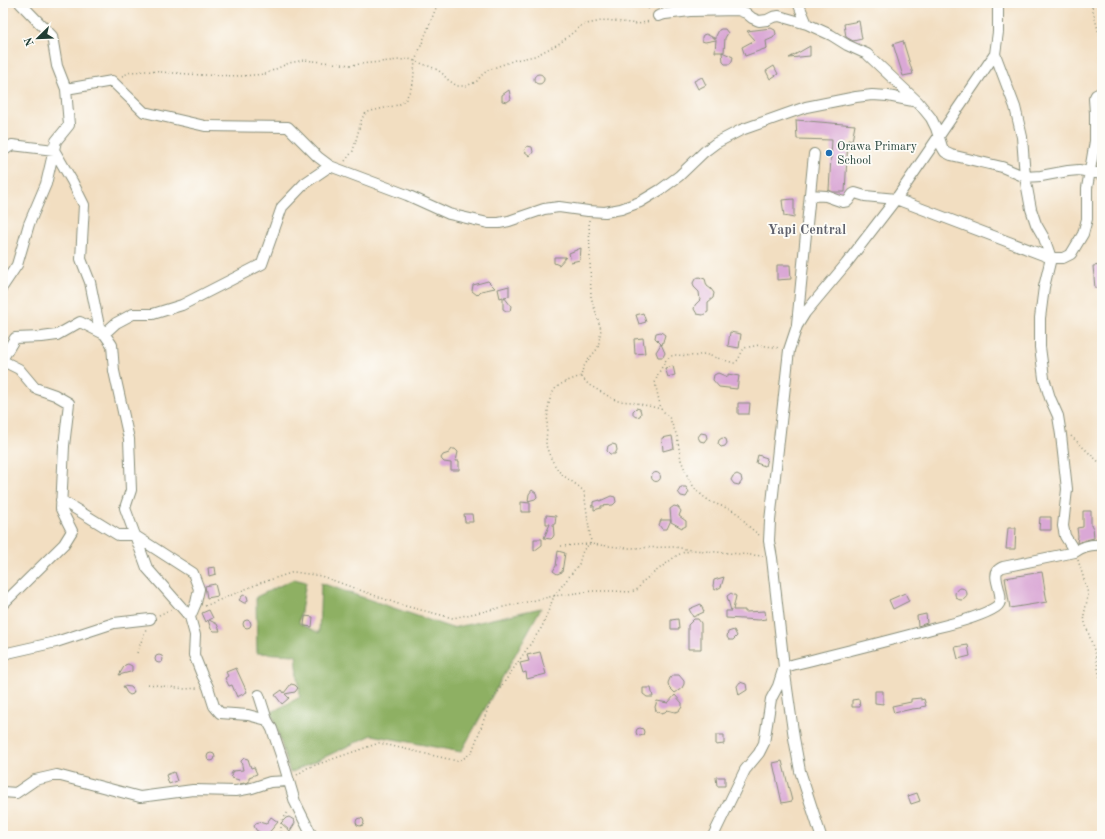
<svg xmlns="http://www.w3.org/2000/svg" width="1105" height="839" viewBox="0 0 1105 839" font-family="'Old Standard TT',serif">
<rect width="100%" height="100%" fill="#fdfcf7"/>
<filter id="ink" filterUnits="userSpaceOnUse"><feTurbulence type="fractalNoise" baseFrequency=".025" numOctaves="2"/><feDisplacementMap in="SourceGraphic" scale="8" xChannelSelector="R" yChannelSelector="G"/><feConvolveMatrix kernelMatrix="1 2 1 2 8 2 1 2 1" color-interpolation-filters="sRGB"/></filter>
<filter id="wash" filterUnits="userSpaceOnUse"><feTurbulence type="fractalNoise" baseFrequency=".012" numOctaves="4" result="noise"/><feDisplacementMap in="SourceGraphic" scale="16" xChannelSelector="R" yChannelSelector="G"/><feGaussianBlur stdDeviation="0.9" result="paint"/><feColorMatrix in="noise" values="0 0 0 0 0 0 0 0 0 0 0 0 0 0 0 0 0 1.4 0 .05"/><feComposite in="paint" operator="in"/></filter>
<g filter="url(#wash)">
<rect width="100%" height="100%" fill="#f2dec1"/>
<!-- forest -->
<path fill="#8eb064" stroke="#56764c" d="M294 579 306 582 299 623 319 633 321 583 452 628 541 608 461 752 372 735 290 773 272 712 300 697 296 655 257 653 256 597Z"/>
<g id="blocks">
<!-- building -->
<path fill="#daa8d6" d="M859 21 862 39 853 41 846 37 844 24Z
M771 28 775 30 776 34 773 38 766 41 767 48 745 56 742 47 755 40 747 31Z
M721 29H725L728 33 725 38 724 52H715L716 40 705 42 702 41V37L703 35 706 34 716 39V36L719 30Z
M903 41 913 74 903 76 893 44Z
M810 46V56L789 58Z
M722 52 733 57 732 61 730 64H725L723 62Z
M774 66 778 74 770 79 766 71Z
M534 79a5 5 0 1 1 10 0a5 5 0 1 1-10 0Z
M702 77 706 85 698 89 694 81Z
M509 90 511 99 507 102 502 101V95Z
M796 120 855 125 852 141 848 140 845 192H833L829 190 832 140 797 139Z
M527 146 532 147 533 152 530 156 524 151Z
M794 199V218L784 216 782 200Z
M581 248 580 260 571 262 569 253Z
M554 257H566L559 265 554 263Z
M777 265H790L791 279 777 280Z
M1102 265V288H1095L1093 266Z
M699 277 705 279 707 286 711 289 714 293 713 298 708 302V312L703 315 697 314 694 309 695 305 700 300 699 292 694 287 693 283 695 279Z
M488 281 495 288 481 291 477 295 472 291 473 285Z
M509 286V296L504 297 511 306 510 311H506L503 309V297L500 298 498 289Z
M643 313 646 322 639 324 636 315Z
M661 332 665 335 662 345 655 338 656 333Z
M730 332 741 334 739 348 728 346Z
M643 338 645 353 635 354 634 339Z
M661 344 665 353 663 357H658L656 352Z
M673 366 675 375 668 377 665 368Z
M718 373 728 377V374L739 376 737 389 719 387 713 380 714 375Z
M738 403H750L749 414H738Z
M636 408 640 409 641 413 640 416 636 417 633 415V411Z
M701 433 706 434 707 438 704 442 700 441 698 437Z
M672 436 674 448 663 451 662 438Z
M722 438 726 439 727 443 725 446 721 447 718 444 719 440Z
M612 444 616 445 617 450 615 454H610L607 451 608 446Z
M452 449H455L458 452 456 461H459V470H451V463L444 462 442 460 441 458 443 455 449 453Z
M758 455 767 458 765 466 756 463Z
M651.5 477a4.5 4.5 0 1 1 9 0a4.5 4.5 0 1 1-9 0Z
M737 474 741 476 742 481 739 485 734 484 731 480 733 476Z
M681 487H686L689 492 686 497 681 496 678 492Z
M532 490 536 493 537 497 535 499 528 501 529 494Z
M611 496 615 497 616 502 613 505 601 506V508L594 510V506H591L593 505V502L600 500V501Z
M521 502 530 503V512H521Z
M674 506 678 507 681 511 679 516 686 521V526L682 528 671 522V520L667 529H662L659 525 661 520H671L670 509Z
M1083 511H1091V526H1093L1094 538 1086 540 1077 543 1078 536 1077 528 1083 527Z
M464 514H472L473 522H465Z
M546 515 556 516 555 524H553L554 535 553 537 551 539 544 538 550 524H546Z
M1040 517H1051V530H1039Z
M1008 528H1016L1015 549H1006Z
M534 539H542V545L534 551Z
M558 551 565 553 562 572 557 574 553 571 556 566Z
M215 567 216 574 209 576 208 568Z
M1042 572 1047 602 1010 608 1005 578Z
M724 577 721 587 715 590 713 586 714 580Z
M215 584 218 596 207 598 205 586Z
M955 594a6 6 0 1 1 12 0a6 6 0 1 1-12 0Z
M731 593 736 596 733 610H745V612L765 611 766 619 759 620 726 618V611H731L727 596Z
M905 593 909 601 893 609 889 600Z
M244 595 247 596 248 600 246 603H244L239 600 242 596Z
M701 604 704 612 693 617 689 609Z
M209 610 213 618 209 620 217 624 220 631H213L211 629 208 620 206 622 202 613Z
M926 614 927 623 918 626 917 616Z
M305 616 313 617 312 627 304 626Z
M678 619 679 629H671V620Z
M694 619H698L701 623V649H688V625Z
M243 624a4 4 0 1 1 8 0a4 4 0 1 1-8 0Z
M734 630 737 636 733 640H729L727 637 728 632Z
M968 645 970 656 958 659 955 647Z
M540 652 546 674 527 679 526 672 523 673 520 663 529 661 527 655Z
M155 659a4 4 0 1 1 8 0a4 4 0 1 1-8 0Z
M128 664 132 666V671L130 672 119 675 125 665Z
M236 668 247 692 237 697 232 685 229 686 225 678 228 676 226 672Z
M674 675H679L684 681V684L682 688 675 693 669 687 668 683 670 678Z
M740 682 746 684 747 690 739 695 737 686Z
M291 684 295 685 298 688 295 692 285 694 289 698 282 704 275 695 282 690 284 693Z
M123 686 131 687 134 691 133 694 130 695 127 693Z
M643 688H651L653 697H647L643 694Z
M875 691H883V704L875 703Z
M675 695 682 703V707L679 711 675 712 667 710 665 712 661 713 656 711 655 707 657 701 668 703Z
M921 698V700L924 699 926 706 921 707 922 708 912 709 894 713 892 706 911 702V699Z
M859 699 860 707H852V700Z
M636 732a4 4 0 1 1 8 0a4 4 0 1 1-8 0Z
M716 735H724V744L716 745Z
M207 757a4 4 0 1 1 8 0a4 4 0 1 1-8 0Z
M244 758 248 759 251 768 254 767 257 774 249 777V782L240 784 239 780 232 778 231 774 233 771 243 770 241 761Z
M782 761 792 801 782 803 773 763Z
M174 772 177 781 169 784 166 775Z
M716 777H725V786H717Z
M917 793 920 801 911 804 908 796Z
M271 817 278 822 266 836 256 830 254 826 256 823 259 822 266 824Z
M289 817 294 820 295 823 290 831 281 823 286 818Z
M356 822a4 4 0 1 1 8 0a4 4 0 1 1-8 0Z"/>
</g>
</g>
<g filter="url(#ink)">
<use href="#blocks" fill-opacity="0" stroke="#888e7a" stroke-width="1"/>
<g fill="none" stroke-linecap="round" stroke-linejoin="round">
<defs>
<path id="minor" d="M798 3 807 24
M658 16 665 14 690 11 738 10 746 13 752 18 759 21 767 20 773 17 779 16 807 24 831 35 847 45 867 54 918 102 931 118 936 128 942 147 945 152 951 155 1002 167 1025 177 1041 176 1068 171 1079 170 1102 174
M995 54 1015 107 1022 137 1025 177 1031 209 1036 224 1044 238 1051 258H1063L1071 254 1083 234 1087 219V188L1095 141V113L1094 99 1096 95 1102 92
M66 89 112 81 144 112 205 126 288 127 318 157 330 166 407 195 449 214 488 223H499L509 221 544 209 559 207 588 211 605 212 621 209 640 202 660 190 679 176 704 152 716 143 741 130 806 107 856 97 872 95 888 96 918 102
M3 151 12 145 54 150 72 181 84 205 81 259 90 282 99 326 112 345 114 371 129 439 131 490 125 508 147 568 190 617
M810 195 826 196 843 202 848 201 853 194 855 193 865 196 896 199 1051 258 1044 287 1040 318V347L1044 378 1050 398 1058 416 1061 435 1067 489 1063 526 1065 536 1075 552
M3 286 17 265 29 224 46 184 56 141 69 125 66 89 57 66 52 36 20 3
M797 324 814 154
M3 358 15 338 42 337 57 335 80 322 104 334 116 323 133 314H153L182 305 262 264 282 207 305 183 330 166
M3 361 19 369 35 388 55 395 69 403 64 446 61 509 72 531 64 544 3 604
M61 500 118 535H134L193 573 199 589 196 603 190 617 195 635 194 655 202 675 208 687 214 706 220 713 248 715 267 720 272 729 283 761 295 802 312 836
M3 654 56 642 114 623 150 619
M259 695 267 720
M3 792 16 793 35 780 57 775 140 797 193 790 236 791 252 788 270 782 289 781
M713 836 745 770 759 753 764 743 771 699 778 686 784 667C834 654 885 642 935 628 952 624 981 617 996 607 1008 599 991 579 998 570 998 570 1002 567 1003 567L1075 552C1083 546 1092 544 1102 545
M821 836 800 771 794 738 784 667 772 558 769 541 770 521 789 350 797 326 805 313 846 264 896 199 995 54 998 32V3"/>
</defs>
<!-- minor casing -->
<use href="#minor" stroke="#888e7a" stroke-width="12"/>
<!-- path -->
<path stroke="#888e7a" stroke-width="1.5" stroke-dasharray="1 3" stroke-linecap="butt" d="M642 3 650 10
M1091 3 1098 30 1102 41
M122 76 131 72 147 71 202 75 243 76 265 74 289 63 304 60 351 65 409 59 434 68 442 73 447 79 457 86H466L476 82 482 75 488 70 515 60 535 56 560 43 582 25 606 20 638 24 650 21
M345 161 353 151 362 118 366 113 371 111 398 105 405 101 413 84 415 61 438 3
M589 220 591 297 601 329 598 348 588 360 583 368 581 376 589 385 617 401 632 402 661 409
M1071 436 1102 465
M759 535 747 525 741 516 732 510 711 502 704 497 696 490 689 480 681 460 677 436 669 417 661 409 655 383 658 374 666 360 671 356 676 355 695 356 704 354 734 363 738 360 744 348 759 345 780 348
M561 546 590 544 627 548 675 547 691 550
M1078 560 1087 589 1088 596 1084 615 1085 623 1095 653 1102 688
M205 606 260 583 294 572 321 576 401 605 453 618 554 596 592 591H615L628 592 634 591 638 589 642 582 676 556 682 553 693 550 763 556
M159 615 172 609
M137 653 146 629
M148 684 185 689 198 688
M297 775 307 768 379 743 457 761 466 757 472 752 490 703 542 627 554 596 579 564 582 553 585 548 590 544 591 542 584 492C577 483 565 479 558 470 553 463 548 453 546 445 546 439 547 432 547 426 548 414 547 398 556 388 562 382 573 379 581 376
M281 836V822L288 812"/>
<!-- minor -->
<use href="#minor" stroke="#fff" stroke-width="10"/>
</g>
</g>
<!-- markers -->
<circle fill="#1f6fb2" stroke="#fdfcf7" stroke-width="1.5" cx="829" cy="153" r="4"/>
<g text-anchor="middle" stroke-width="3.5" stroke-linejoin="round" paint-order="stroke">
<!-- poi labels -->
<g font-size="12" fill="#1f3d34" stroke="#fdfcf7" text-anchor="start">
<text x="837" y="150">Orawa Primary<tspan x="837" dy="14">School</tspan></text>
</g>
<!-- quarter labels -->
<g font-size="14" font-weight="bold" fill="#60626d" stroke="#fdfcf7">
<text x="807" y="234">Yapi Central</text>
</g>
</g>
<!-- margin -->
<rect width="1105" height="839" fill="none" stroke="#fdfcf7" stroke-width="16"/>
<!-- north arrow -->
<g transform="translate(38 38) rotate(247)" stroke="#fdfcf7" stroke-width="3" paint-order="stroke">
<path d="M0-3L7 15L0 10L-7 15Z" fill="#1f3d34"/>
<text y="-6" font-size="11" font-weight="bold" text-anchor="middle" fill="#1f3d34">N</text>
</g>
</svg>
